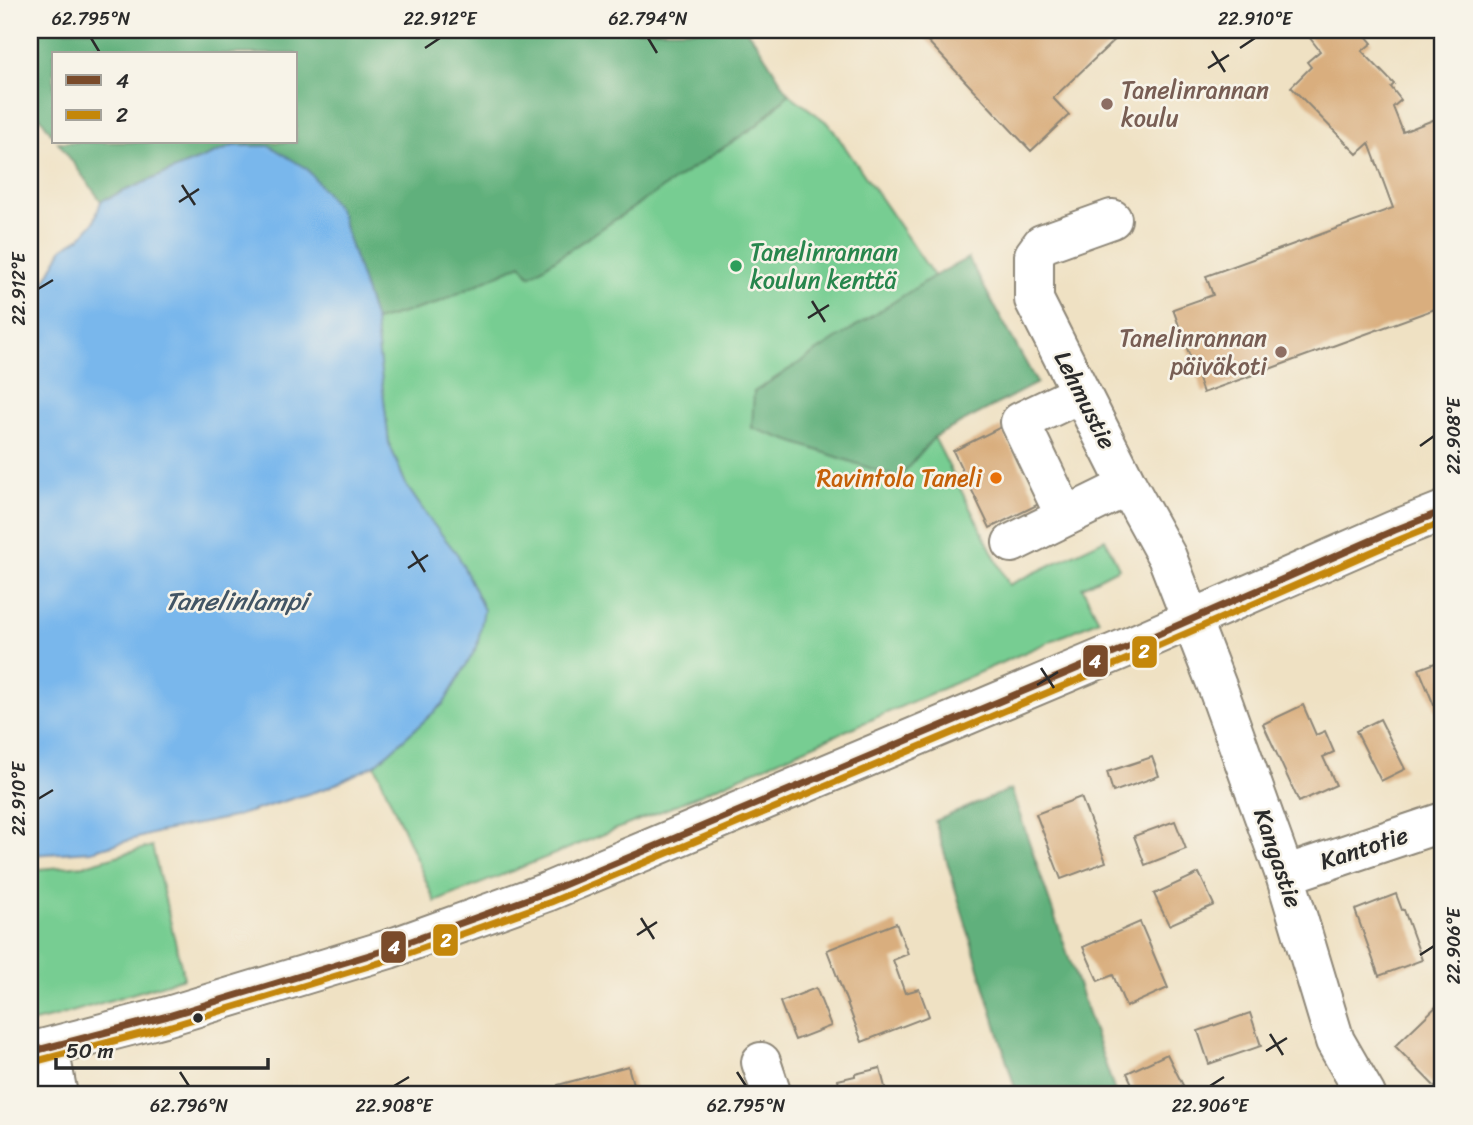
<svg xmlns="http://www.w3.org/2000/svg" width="1473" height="1125" viewBox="0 0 1473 1125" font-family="Sriracha,sans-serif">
<rect width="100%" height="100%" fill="#f7f3e8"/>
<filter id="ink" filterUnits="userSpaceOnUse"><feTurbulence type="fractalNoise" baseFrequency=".0143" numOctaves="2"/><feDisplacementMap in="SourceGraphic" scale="14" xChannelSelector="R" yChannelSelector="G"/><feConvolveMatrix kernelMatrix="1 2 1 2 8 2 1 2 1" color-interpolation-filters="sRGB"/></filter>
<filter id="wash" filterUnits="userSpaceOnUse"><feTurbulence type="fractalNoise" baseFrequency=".00686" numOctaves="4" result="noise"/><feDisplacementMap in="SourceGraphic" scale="28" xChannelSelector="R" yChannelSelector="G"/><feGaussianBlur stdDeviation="1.57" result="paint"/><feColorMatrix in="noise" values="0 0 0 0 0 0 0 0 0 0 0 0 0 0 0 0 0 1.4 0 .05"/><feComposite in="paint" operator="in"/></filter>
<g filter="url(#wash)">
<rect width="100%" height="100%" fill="#efe1c3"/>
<!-- green -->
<path fill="#77cd92" stroke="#517c5e" stroke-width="2" d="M789 94 829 124 934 276 754 392 898 478 934 437 1009 585 1105 539 1119 568 1082 587 1099 620 669 808 435 902 375 765 444 703 430 520 406 485 389 443 375 321 435 304 522 263 530 276 756 126Z
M152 846 184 978 55 1017 30 1023V870L85 865Z"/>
<!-- forest -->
<path fill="#61b07c" stroke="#466e54" stroke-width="2" d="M30 30H746L756 42 789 94 756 126 530 276 521 264 435 304 375 321 339 210 233 146 183 166 101 201 58 142H296V54H54V137L30 103Z
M968 258 1037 383 934 437 899 478 752 428 754 392 934 276Z
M1011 789 1116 1095H1017L935 821Z"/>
<!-- water -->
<path fill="#79b7ec" stroke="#52718c" stroke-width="2" d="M233 146H270L307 169 339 210 375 321 389 443 406 485 430 520 458 555 484 610 477 647 444 703 375 765 327 788 233 817 159 832 91 851 30 855V332L43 285 63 248 81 237 94 222 101 201 183 166Z"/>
<g id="blocks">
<!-- building -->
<path fill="#d9ae7e" d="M930 30H1118L1122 33 1053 98 1069 115 1031 151 923 36Z
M1310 30H1361L1372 43 1362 51 1394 84 1391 87 1401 100 1393 107 1403 132 1443 116V306L1203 393 1173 309 1213 295 1206 276 1393 208 1369 143 1357 154 1291 87 1311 67 1307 62 1320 51 1306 33Z
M1001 427 1039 504 990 528 953 451Z
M1443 660V727L1419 669Z
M1303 705 1316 735 1325 731 1334 752 1323 757 1336 785 1299 802 1263 724Z
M1380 719 1405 769 1381 781 1356 731Z
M1152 757 1159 776 1113 792 1107 772Z
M1081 797 1106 862 1061 879 1036 814Z
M1175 821 1186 849 1145 865 1134 836Z
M1199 873 1214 905 1169 925 1154 894Z
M1396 894 1402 910H1404L1422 960 1379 976 1355 910Z
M1140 922 1168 988 1126 1007 1113 975 1098 981 1083 947Z
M896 923 908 954 893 960 905 993 919 989 929 1016 862 1042 827 950Z
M816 988 831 1026 795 1040 780 1002Z
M1443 1000V1095L1395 1046Z
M1250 1013 1261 1046 1209 1064 1198 1031Z
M1167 1054 1188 1095H1137L1127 1073Z
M628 1066 636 1095H561L558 1085Z
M880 1068 887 1095H832L831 1092 840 1089 838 1080 855 1076V1074Z"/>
</g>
</g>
<g filter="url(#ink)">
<use href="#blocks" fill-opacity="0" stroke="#8d8677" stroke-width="2"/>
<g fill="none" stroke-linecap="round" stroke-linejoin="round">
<defs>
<path id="minor" d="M1112 219 1042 244 1034 255V300L1128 486 1167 557 1217 686 1285 875 1335 1041 1366 1095
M1065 516 1020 422 1081 393
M1012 543 1128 486
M1285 875 1443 822
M49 1048 58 1095
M30 1052 168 1016 389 949 547 892 1133 645 1395 530 1443 511
M761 1062 772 1095"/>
</defs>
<!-- minor casing -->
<use href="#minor" stroke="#8d8677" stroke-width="42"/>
<!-- minor -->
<use href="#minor" stroke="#fff" stroke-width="38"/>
<defs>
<path id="bus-1" d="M30 1052 168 1016 389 949 547 892 1133 645 1395 530 1443 511"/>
<path id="bus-2" d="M33 1062 171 1026 392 959 551 902 1137 655 1399 540 1443 522"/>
</defs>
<!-- bus-1 casing -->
<use href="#bus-1" stroke="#f7f3e8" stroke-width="12"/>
<!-- bus-2 casing -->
<use href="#bus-2" stroke="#f7f3e8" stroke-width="12"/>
<!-- bus-1 -->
<use href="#bus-1" stroke="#7a4b2a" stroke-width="7"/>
<!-- bus-2 -->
<use href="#bus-2" stroke="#c4870b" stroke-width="7"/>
</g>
</g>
<!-- ticks -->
<path fill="none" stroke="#2b2b2b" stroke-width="2.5" d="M91 38 100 53M648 38 657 53M425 48 440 38M1240 48 1255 38M1212 51 1225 72M1208 68 1229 55M182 185 195 205M179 202 199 189M38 289 53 280M812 301 825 322M808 318 829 305M1420 446 1434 436M412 551 425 572M408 568 428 555M1041 668 1054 688M1037 685 1058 672M38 799 53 790M641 918 654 939M637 935 657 922M1420 955 1434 946M1270 1034 1283 1055M1266 1051 1287 1038M180 1072 189 1086M737 1072 746 1086M394 1086 409 1077M1210 1086 1224 1077"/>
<!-- markers -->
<g fill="#8d6e63" stroke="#f7f3e8" stroke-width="2.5">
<circle cx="1107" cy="104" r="7"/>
<circle cx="1281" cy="352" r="7"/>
</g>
<circle fill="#2e9e5b" stroke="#f7f3e8" stroke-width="2.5" cx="736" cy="266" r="7"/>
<circle fill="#e8710a" stroke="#f7f3e8" stroke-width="2.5" cx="996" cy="478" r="7"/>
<circle fill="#2b2b2b" stroke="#f7f3e8" stroke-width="2.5" cx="198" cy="1018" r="6"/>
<g text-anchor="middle" stroke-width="5" stroke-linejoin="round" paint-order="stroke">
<!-- education labels -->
<g font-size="24" fill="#785e54" stroke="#f7f3e8" text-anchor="start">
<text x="1121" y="98">Tanelinrannan<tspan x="1121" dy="28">koulu</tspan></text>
<text x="1267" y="346" text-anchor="end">Tanelinrannan<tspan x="1267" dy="28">päiväkoti</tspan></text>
</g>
<!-- leisure labels -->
<g font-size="24" fill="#27864d" stroke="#f7f3e8" text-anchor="start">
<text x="750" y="260">Tanelinrannan<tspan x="750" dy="28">koulun kenttä</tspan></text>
</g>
<!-- street labels -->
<g font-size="24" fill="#2b2b2b" stroke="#f7f3e8">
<text transform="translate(1085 400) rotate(63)" y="8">Lehmustie</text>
<text transform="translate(1364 848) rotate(-18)" y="8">Kantotie</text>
<text transform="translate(1278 858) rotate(71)" y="8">Kangastie</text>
</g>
<!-- food labels -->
<g font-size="24" fill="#c56008" stroke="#f7f3e8" text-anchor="end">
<text x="982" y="486">Ravintola Taneli</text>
</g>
<!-- water labels -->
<g font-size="26" font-style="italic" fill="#425565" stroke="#f7f3e8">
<text x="236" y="610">Tanelinlampi</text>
</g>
</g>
<g stroke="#f7f3e8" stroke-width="2.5">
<rect x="1131" y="635" width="27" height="34" rx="7" fill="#c4870b"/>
<rect x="1082" y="644" width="27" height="34" rx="7" fill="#7a4b2a"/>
<rect x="432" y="923" width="27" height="34" rx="7" fill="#c4870b"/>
<rect x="380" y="930" width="27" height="34" rx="7" fill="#7a4b2a"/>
</g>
<g font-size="19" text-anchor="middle" font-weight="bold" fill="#fff">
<text x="1144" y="658">2</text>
<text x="1095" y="668">4</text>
<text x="446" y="947">2</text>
<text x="394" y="954">4</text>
</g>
<!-- margin -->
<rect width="1473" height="1125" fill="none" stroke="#f7f3e8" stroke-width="77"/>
<!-- legend -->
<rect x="52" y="52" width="245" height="91" fill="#f7f3e8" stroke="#a5a39c" stroke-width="2"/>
<rect x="66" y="75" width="35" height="10" fill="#7a4b2a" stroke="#a5a39c" stroke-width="2"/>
<text x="116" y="88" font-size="21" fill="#2b2b2b">4</text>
<rect x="66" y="110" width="35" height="10" fill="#c4870b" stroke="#a5a39c" stroke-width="2"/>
<text x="116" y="122" font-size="21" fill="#2b2b2b">2</text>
<!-- scale -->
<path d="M56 1058v10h212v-10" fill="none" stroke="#2b2b2b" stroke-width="3.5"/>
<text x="66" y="1058" font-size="21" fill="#2b2b2b" stroke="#f7f3e8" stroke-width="5" paint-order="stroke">50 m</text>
<rect x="38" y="38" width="1396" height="1048" fill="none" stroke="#2b2b2b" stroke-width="2.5"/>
<g font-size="18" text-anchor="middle" fill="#2b2b2b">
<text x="91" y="25">62.795°N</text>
<text x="440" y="25">22.912°E</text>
<text x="648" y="25">62.794°N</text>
<text x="1255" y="25">22.910°E</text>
<text transform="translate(19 289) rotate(-90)" y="6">22.912°E</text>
<text transform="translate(1454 436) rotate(-90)" y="6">22.908°E</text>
<text transform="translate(19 799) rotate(-90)" y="6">22.910°E</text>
<text transform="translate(1454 946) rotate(-90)" y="6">22.906°E</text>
<text x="189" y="1112">62.796°N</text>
<text x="394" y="1112">22.908°E</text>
<text x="746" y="1112">62.795°N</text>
<text x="1210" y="1112">22.906°E</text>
</g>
</svg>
